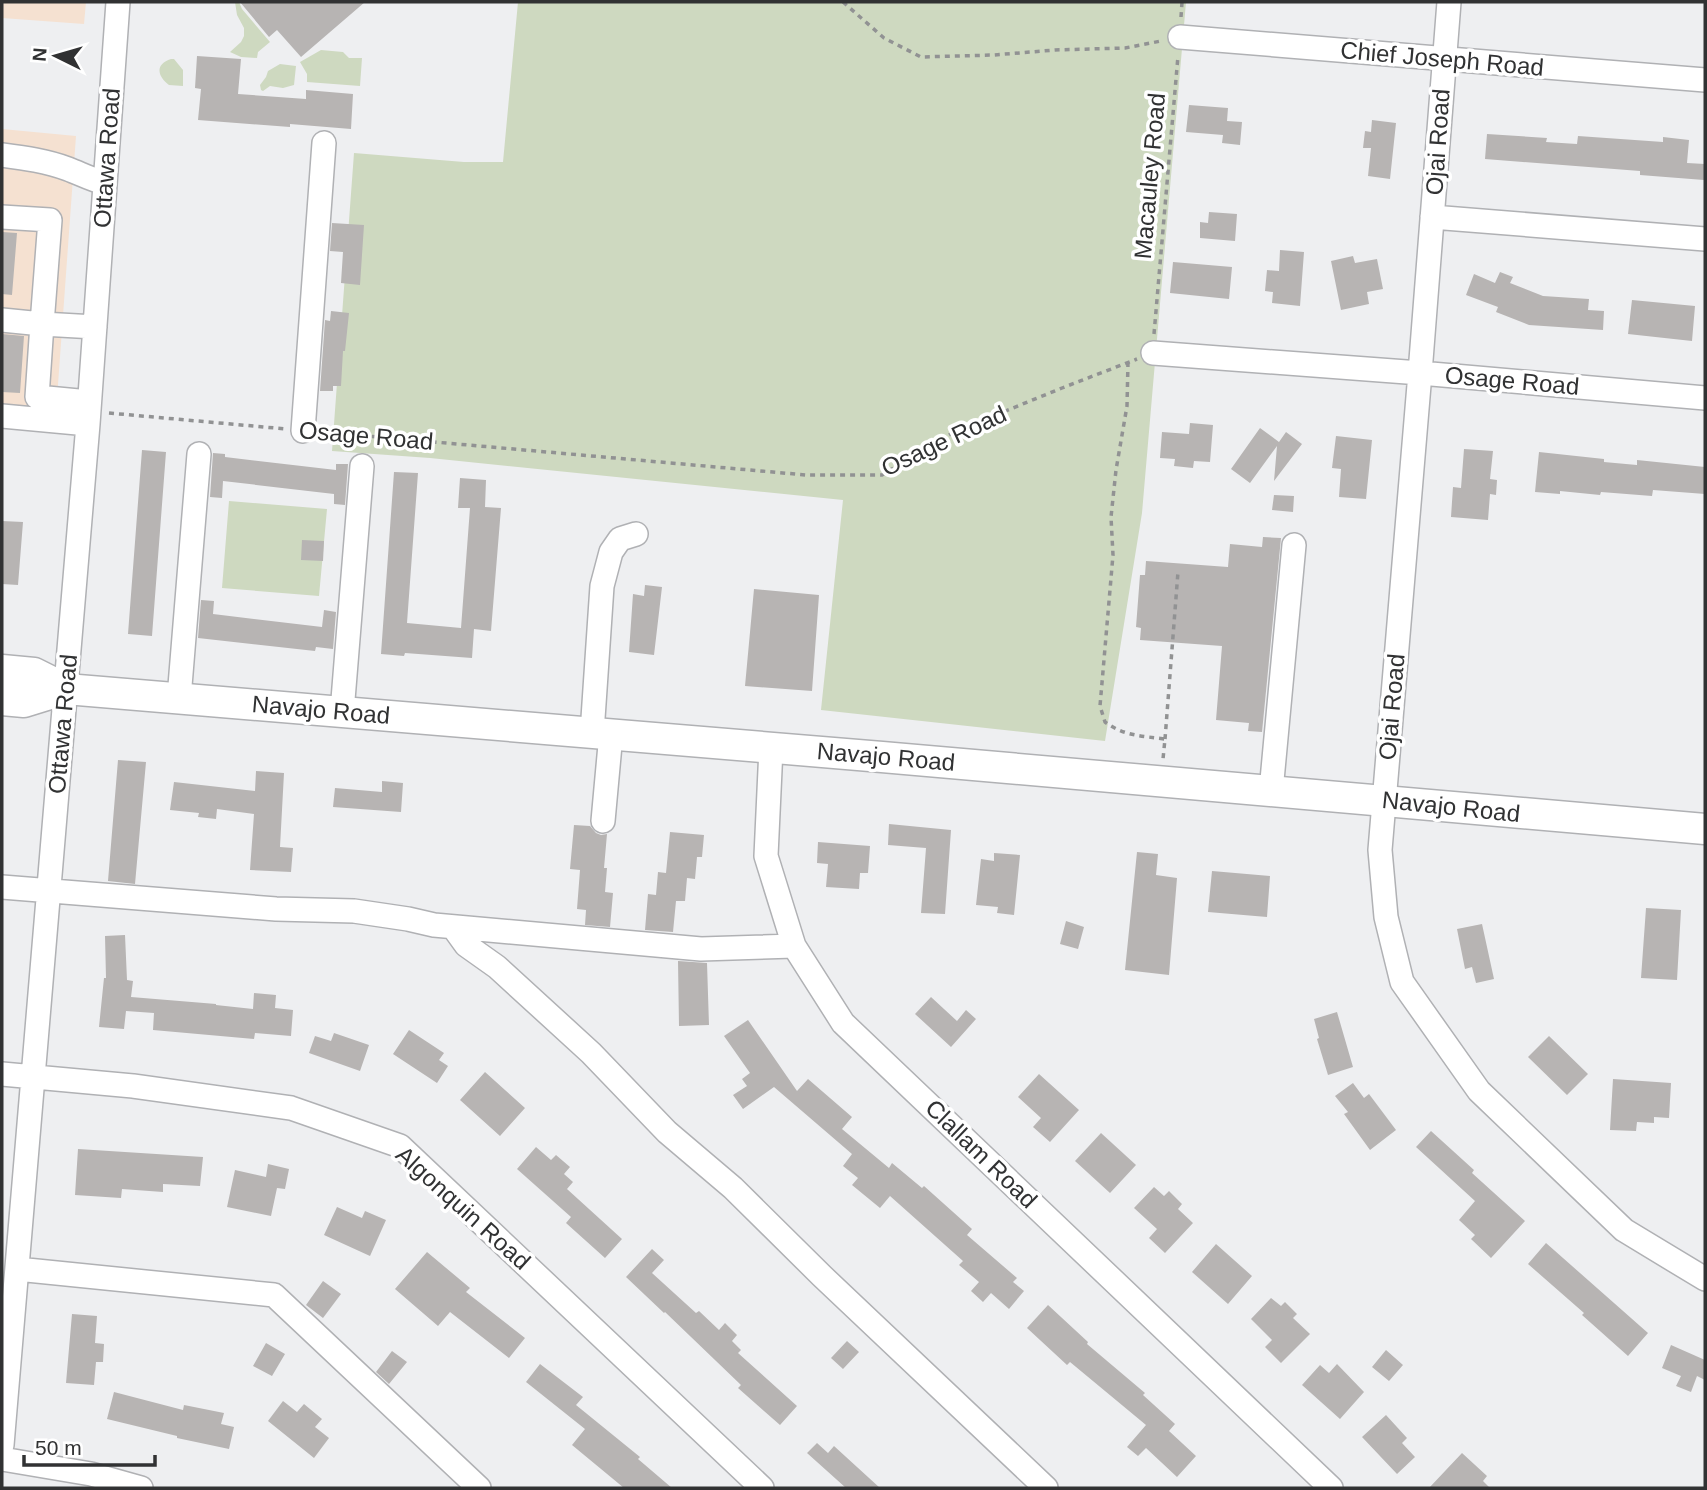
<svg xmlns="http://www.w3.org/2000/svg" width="1707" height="1490" viewBox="0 0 1707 1490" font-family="Helvetica,sans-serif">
<rect width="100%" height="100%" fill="#eeeff1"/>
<!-- industrial -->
<path fill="#f5e1d1" d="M2 2H86L84 24 2 18Z
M2 129 76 136 56 412 2 408Z"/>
<!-- green -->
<path fill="#ced9c0" d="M235 2H239L242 9 270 42 258 52 257 58 241 57 230 52 241 42 244 36V28L237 15Z
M518 2H1186L1142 513 1105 741 821 710 843 500 430 458 332 451 354 153 464 162H503Z
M321 50 343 52 349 58H362L360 86 307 82V74L300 62Z
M171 59H174L183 70V86L169 85C157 76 155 64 171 59Z
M280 64 296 66 294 85 283 88 270 86 263 91 261 90 260 85 266 77 268 71Z
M229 501 327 509 319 596 222 588Z"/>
<!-- building -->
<path fill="#b7b4b3" d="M240 2H365L301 57 277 30 269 37Z
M197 56 241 59 238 94 306 99V90L353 94 351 129 290 124V127L198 120 201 89 195 88Z
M1189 105 1228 108 1227 121 1242 122 1240 145 1222 143 1223 135 1186 132Z
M1372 120 1396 123 1390 179 1368 176 1371 148H1363L1365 131 1371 132Z
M1487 134 1547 138 1546 142 1577 144 1578 136 1663 142V137L1689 140 1687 163 1705 164 1704 180 1640 175V171L1485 159Z
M1209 212 1237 214 1235 241 1200 238V222L1208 223Z
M332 223 364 225 360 285 341 283 343 252 330 251Z
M2 232 17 233 12 295 2 294Z
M1280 250 1304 252 1300 306 1272 303 1273 292 1265 291 1267 270 1279 271Z
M1353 256 1355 263 1377 259 1383 289 1367 292 1369 304 1341 310 1331 261Z
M1173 262 1232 267 1229 299 1170 293Z
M1500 272 1513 277 1510 283 1543 296 1589 299 1588 310 1604 311 1603 330 1529 325 1496 312 1498 307 1466 295 1474 274 1495 283Z
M1632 300 1695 306 1692 341 1628 334Z
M331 311 349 313 345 351H343L341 386H333V391H320L325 320 330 321Z
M2 334 24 336 20 393 2 392Z
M1190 423 1213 425 1210 462 1194 461 1193 468 1174 466 1175 459 1160 458 1162 432 1189 434Z
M1260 428 1279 442 1286 432 1302 444 1274 481 1277 446 1250 483 1231 469Z
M1336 436 1372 440 1366 499 1339 497 1341 469 1332 468Z
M1464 449 1493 451 1490 479 1497 480 1496 495 1490 494 1488 520 1451 517 1453 487 1461 488Z
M142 450 166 452 152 636 128 634Z
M1539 452 1604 459V462L1637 465V460L1705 467V494L1653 490 1652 496 1601 492 1600 495 1560 491V494L1535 492Z
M213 453 225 454V457L336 470V464H348L345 505 334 504V494L223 481 222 498 210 497Z
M394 472 418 473 407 623 461 628 470 508H458L460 478 486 480 485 507 501 508 491 631 474 629 472 658 405 653 404 656 381 654Z
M1274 495 1294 496 1293 512 1272 510Z
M2 521 23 522 18 585 2 584Z
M1263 537 1281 538 1262 732 1248 731 1249 723 1216 720 1222 646 1140 640 1141 628 1136 627 1140 575H1145L1146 561 1228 567 1230 544 1262 547Z
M302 540 324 541 323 561 301 560Z
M645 585 662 587 654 655 629 652 633 594 644 596Z
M754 589 819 595 812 691 745 686Z
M201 600 214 601 213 614 322 627 324 610 336 612 333 649 316 647 315 651 198 638Z
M118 760 146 762 135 884 108 881Z
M256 771 284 773 280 847 293 848 291 872 250 870 254 814 217 809 216 819 198 817 199 813 170 810 174 782 255 791Z
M382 781 403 783 401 812 333 807 335 788 382 792Z
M889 824 951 830 945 914 921 913 926 848 888 845Z
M574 825 590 826 596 833 601 835 607 834 604 868H607L605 892 613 893 610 927 585 925 586 910 577 909 580 870 570 869Z
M670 832 704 835 702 857H697L695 879 687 878 685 901H676L673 932 645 930 648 894 656 895 658 872 666 873Z
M818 842 870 846 868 873H860L859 889 826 887 828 864 817 863Z
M1137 852 1158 854 1156 875 1177 878 1169 975 1125 970Z
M994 853 1020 855 1014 915 997 913 998 907 976 905 981 859 994 861Z
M1212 871 1270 876 1267 917 1208 912Z
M1646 908 1681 910 1677 980 1641 978Z
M1066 921 1084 927 1078 949 1060 944Z
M1482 924 1494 979 1476 983 1472 967 1465 969 1457 929Z
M125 935 127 980 133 981 131 997 216 1004V1005L253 1009 254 993 276 995 275 1008 293 1010 291 1036 255 1033 254 1039 153 1030 154 1013 126 1011 124 1029 99 1027 104 978H106L105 936Z
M678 961 707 963 709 1025 679 1026Z
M931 997 957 1021 966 1010 976 1019 951 1047 915 1014Z
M1337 1012 1353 1067 1328 1075 1317 1039 1319 1038 1314 1019Z
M748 1020 797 1091 808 1079 852 1117 842 1129 889 1168 892 1163 922 1188 924 1186 972 1229 967 1235 1017 1278 1013 1282 1024 1291 1009 1309 991 1293 983 1302 971 1291 979 1282 959 1265 963 1261 890 1196 880 1208 852 1185 858 1178 843 1166 852 1154 774 1087 743 1109 733 1095 747 1086 742 1079 750 1073 724 1036Z
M409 1030 444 1053 439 1060 448 1066 437 1083 393 1054Z
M334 1033 369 1045 360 1071 309 1053 315 1036 331 1041Z
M1549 1036 1588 1074 1567 1095 1528 1057Z
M485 1072 525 1108 500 1136 460 1100Z
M1039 1074 1079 1110 1050 1142 1033 1127 1041 1118 1018 1097Z
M1613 1079 1671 1083 1669 1118 1654 1117V1123L1637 1122 1636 1131 1610 1130Z
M1353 1083 1364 1098 1369 1094 1396 1130 1370 1150 1344 1114 1348 1112 1335 1096Z
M1431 1131 1474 1170 1472 1173 1525 1221 1491 1258 1471 1239 1475 1235 1459 1220 1475 1201 1416 1147Z
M1101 1133 1136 1165 1110 1193 1075 1161Z
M536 1147 551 1160 556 1155 570 1167 564 1174 573 1182 567 1189 622 1239 605 1258 566 1223 571 1217 517 1169Z
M78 1149 203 1157 200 1186 163 1184V1192L122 1189 121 1198 75 1195Z
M268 1164 289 1169 285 1189 277 1188 271 1216 227 1207 235 1170 266 1177Z
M1154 1187 1164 1196 1169 1191 1182 1204 1178 1209 1193 1223 1165 1253 1149 1238 1157 1229 1134 1208Z
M337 1207 362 1218 365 1211 386 1220 370 1256 324 1235Z
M1546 1243 1648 1333 1628 1356 1582 1315 1584 1313 1528 1264Z
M1216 1244 1252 1276 1228 1304 1192 1272Z
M652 1249 664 1260 652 1273 696 1313 699 1311 719 1330 725 1323 737 1335 732 1341 741 1350 738 1353 797 1406 780 1425 738 1388 741 1385 665 1312 664 1313 626 1277Z
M427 1252 470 1288 466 1292 525 1338 509 1358 450 1312 438 1326 395 1289Z
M323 1281 341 1294 323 1318 306 1305Z
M1271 1298 1281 1306 1285 1302 1297 1314 1293 1318 1310 1334 1281 1363 1265 1347 1272 1340 1251 1319Z
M1048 1305 1088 1342 1087 1344 1145 1393 1143 1395 1175 1424 1169 1431 1196 1456 1177 1477 1146 1448 1138 1456 1127 1447 1146 1425 1070 1362 1067 1365 1027 1328Z
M72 1314 97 1316 95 1343 104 1344 103 1362H96L94 1385 66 1383Z
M847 1341 859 1352 843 1369 831 1358Z
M266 1343 285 1354 272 1376 253 1366Z
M1671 1345 1705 1360V1380L1697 1376 1691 1392 1676 1386 1681 1376 1662 1368Z
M1386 1350 1403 1365 1389 1381 1372 1367Z
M392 1351 407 1362 389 1384 376 1372Z
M540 1364 583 1397 576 1405 640 1457 638 1459 672 1488H624L572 1445 585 1429 526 1382Z
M1337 1364 1364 1392 1340 1419 1302 1385 1320 1365 1329 1373Z
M114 1392 183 1410 184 1405 224 1413 221 1424 234 1427 229 1449 177 1438V1436L107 1419Z
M283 1401 297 1412 304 1404 322 1419 315 1427 329 1438 314 1458 268 1421Z
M1386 1415 1407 1438 1402 1443 1415 1457 1397 1474 1362 1437Z
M817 1443 828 1453 834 1446 880 1488H846L807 1453Z
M1462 1453 1487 1476 1483 1481 1490 1488H1429Z"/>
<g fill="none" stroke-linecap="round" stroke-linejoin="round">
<defs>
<path id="minor" d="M1449 2 1420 373 1380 850 1386 917 1402 982 1479 1091 1624 1230 1705 1279
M1180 37 1705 80
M2 155C25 158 47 161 68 169 81 174 92 180 105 183
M2 217 50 220 42 324 2 320
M1432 217 1705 239
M1153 353 1420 373 1705 398
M89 402 37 397 42 324 95 327
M2 416 88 424
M303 431 324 143
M179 698 199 454
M342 712 362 466
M592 733 602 586 611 552 620 539 636 534
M771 748 766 856 794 946 843 1023 1331 1488
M1271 791 1294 545
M603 821 611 734
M2 887 276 909 354 911 408 919 434 925 701 949 794 946
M453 927 466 945 497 967 591 1053 667 1132 733 1188 822 1276 1046 1488
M2 1074 133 1086 291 1108 400 1146 762 1488
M17 1269 274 1295 479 1488
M2 1445 88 424 118 2
M2 1459 91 1474 141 1488"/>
<path id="major" d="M2 670 34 673 66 689
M2 700 24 702 66 689 882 757 1705 829"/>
</defs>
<!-- minor casing -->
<use href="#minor" stroke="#b0b1b4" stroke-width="26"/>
<!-- major casing -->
<use href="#major" stroke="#b0b1b4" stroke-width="33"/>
<!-- path -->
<path stroke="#919293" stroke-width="3.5" stroke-dasharray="5 5" stroke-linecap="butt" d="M843 2 884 38 921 57 994 55 1055 50 1125 48 1161 41
M1181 17 1182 2
M1154 334 1178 56
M1128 362 1127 406 1116 470 1111 517 1113 555 1100 706 1105 722C1124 736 1142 736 1165 739L1163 759
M109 413 286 429
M322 432 806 475H882L954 432 1062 388 1137 359
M1165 739 1178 572"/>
<!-- minor -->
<use href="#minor" stroke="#fff" stroke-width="23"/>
<!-- major -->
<use href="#major" stroke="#fff" stroke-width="30"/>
</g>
<g text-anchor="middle" stroke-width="7" stroke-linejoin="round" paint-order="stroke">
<!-- street labels -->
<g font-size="24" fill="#313233" stroke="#fff">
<text transform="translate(1442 59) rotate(5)" y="8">Chief Joseph Road</text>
<text transform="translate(1438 142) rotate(-86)" y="8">Ojai Road</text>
<text transform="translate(107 158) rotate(-86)" y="8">Ottawa Road</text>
<text transform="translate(1150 176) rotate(-85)" y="8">Macauley Road</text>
<text transform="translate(1512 381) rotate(5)" y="8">Osage Road</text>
<text transform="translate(366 436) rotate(5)" y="8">Osage Road</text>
<text transform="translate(944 441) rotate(-25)" y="8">Osage Road</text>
<text transform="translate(1392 707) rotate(-85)" y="8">Ojai Road</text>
<text transform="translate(321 710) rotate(5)" y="8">Navajo Road</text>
<text transform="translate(63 724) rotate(-85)" y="8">Ottawa Road</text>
<text transform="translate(886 757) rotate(5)" y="8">Navajo Road</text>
<text transform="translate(1451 807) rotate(6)" y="8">Navajo Road</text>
<text transform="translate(981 1154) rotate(44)" y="8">Clallam Road</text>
<text transform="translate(463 1208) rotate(42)" y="8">Algonquin Road</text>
</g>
</g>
<!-- border -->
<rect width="1707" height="1490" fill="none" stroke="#313233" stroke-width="7"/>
<!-- north arrow -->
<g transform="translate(56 56) rotate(275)" stroke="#ffffff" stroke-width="5" paint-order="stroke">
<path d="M0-5L12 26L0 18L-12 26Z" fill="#313233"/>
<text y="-10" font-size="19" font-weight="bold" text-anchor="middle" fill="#313233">N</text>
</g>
<!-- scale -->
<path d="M24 1455v10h131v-10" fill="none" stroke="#313233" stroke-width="3.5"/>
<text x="35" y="1455" font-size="21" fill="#313233" stroke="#ffffff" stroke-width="5" paint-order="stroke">50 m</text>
</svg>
